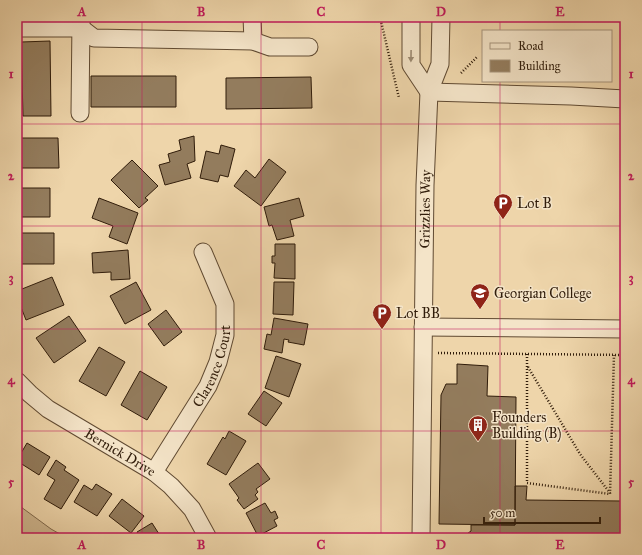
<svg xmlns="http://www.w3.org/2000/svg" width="642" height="555" viewBox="0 0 642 555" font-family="'IM FELL Great Primer',serif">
<rect width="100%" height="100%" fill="#eed5aa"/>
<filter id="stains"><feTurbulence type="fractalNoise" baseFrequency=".005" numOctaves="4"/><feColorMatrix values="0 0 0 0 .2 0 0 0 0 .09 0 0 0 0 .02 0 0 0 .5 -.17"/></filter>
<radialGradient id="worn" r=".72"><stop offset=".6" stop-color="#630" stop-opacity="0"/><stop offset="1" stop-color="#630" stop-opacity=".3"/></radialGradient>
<!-- green -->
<path fill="#ceb68f" stroke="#7f694c" d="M17 504 51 529 67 538H17Z"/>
<!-- building -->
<path fill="#937c5d" stroke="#301c0a" d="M50 41 51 116H23L21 42Z
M91 76H176V107H91Z
M311 77 312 108 226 109V78Z
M194 136 195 161 187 164 191 178 165 185 159 165 170 162 168 154 181 150 179 140Z
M17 138H58L59 168H17Z
M221 145 235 149 228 177 220 175 218 182 200 178 206 151 219 154Z
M269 159 286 172 261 206 234 186 246 170 255 178Z
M132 160 158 186 145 198 148 200 139 208 111 180Z
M17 188H50V217H17Z
M99 198 138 213 127 244 109 237 113 226 92 218Z
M299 198 304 216 290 220 294 236 277 240 272 225 269 226 264 207Z
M17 233H54V264H17Z
M275 244H295V279L274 278 275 263H272V256H275Z
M128 250 130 279 111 280V272L93 273 92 253Z
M52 277 64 305 26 320 17 297V291Z
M136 282 151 310 125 324 110 296Z
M274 282H294L293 315 273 314Z
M166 310 182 332 164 346 148 324Z
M69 316 86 341 54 363 36 338Z
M274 318 308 324 304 345 288 342 289 340 284 339 282 353 264 349 267 334 271 335Z
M99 347 125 362 106 396 79 381Z
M276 356 301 364 289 397 265 388Z
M457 364 488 366 487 396 516 397 515 525 439 524 441 395 446 384H457Z
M140 371 167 387 147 420 121 405Z
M625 378V538H464V536L471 531V525H515V486H527L526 500 622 501Z
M264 391 282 403 266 426 248 414Z
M229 431 246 441 226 475 207 464 223 437 225 439Z
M17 435 21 438 17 443Z
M27 443 50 457 39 475 17 461V460Z
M56 460 66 467 64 470 79 480 61 509 44 499 55 480 47 475Z
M258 463 270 479 256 489 258 492 255 495 258 499 244 509 237 500 239 498 229 484Z
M96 484 112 494 97 516 74 502 84 485 92 490Z
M122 499 144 516 131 533 109 516Z
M265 503 271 513 275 511 278 518 274 520 277 526 258 536 246 513Z
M152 523 159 534 155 536 156 538H140L137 532Z"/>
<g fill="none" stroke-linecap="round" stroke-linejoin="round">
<defs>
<g id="minor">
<path d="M252 17 253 41"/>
<path d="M411 17V65L429 92"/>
<path d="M17 28H81L94 38 253 41 270 47H309"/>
<path d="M429 92 571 96 625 99"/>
<path d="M80 113 81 19"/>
<path d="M423 327 625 329"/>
<path id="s1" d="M17 381 30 394 48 409 154 472 171 486 192 509 208 538"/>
<path id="s2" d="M154 472 208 386 218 362 225 335V304L203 252"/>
<path id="s3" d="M421 538 425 185 429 92 440 64 441 17"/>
</g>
</defs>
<!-- minor casing -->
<use href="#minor" stroke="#604a32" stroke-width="19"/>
<!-- path -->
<path stroke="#301c0a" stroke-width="2.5" stroke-dasharray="1 2" stroke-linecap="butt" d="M380 17 399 98
M461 73 477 57
M438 353 625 355
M527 354V483L610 494 614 355
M528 367 580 454 610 493"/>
<!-- minor -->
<use href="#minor" stroke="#f4e4c8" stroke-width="17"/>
</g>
<!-- one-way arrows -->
<defs><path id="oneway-solid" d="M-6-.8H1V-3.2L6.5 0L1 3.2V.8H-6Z"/></defs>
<use fill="#9c8a72" href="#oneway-solid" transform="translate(411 56) rotate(91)"/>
<!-- grid -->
<path fill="none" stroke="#c2185b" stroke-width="1" stroke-opacity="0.55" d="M142 17V538M261 17V538M381 17V538M500 17V31M500 81V538M17 124H625M17 226H625M17 329H625M17 431H625"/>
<!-- icons -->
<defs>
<symbol id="parking-pin" viewBox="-11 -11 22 30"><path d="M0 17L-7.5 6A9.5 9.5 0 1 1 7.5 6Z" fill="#8f2418" stroke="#f4e4c8"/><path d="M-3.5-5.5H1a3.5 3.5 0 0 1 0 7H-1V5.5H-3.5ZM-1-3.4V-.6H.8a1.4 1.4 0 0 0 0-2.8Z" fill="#fff"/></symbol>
<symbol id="university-pin" viewBox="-11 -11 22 30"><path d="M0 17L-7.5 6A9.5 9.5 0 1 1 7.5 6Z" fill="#8f2418" stroke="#f4e4c8"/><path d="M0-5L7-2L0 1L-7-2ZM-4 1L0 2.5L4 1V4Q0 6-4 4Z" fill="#fff"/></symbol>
<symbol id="building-pin" viewBox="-11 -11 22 30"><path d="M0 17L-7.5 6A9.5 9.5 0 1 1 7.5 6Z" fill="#8f2418" stroke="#f4e4c8"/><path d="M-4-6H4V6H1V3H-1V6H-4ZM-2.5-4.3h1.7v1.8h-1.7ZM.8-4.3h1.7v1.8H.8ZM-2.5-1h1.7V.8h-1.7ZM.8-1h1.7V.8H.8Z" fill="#fff"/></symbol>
</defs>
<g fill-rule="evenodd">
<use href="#parking-pin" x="492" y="192" width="22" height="30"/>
<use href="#university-pin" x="469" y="282" width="22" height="30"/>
<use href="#parking-pin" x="371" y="302" width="22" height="30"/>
<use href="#building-pin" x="467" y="414" width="22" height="30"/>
</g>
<g text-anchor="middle" stroke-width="3" stroke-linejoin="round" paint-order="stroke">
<!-- poi labels -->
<g font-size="14" fill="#301c0a" stroke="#f4e4c8" text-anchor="start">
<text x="517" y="208">Lot B</text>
<text x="494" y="298">Georgian College</text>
<text x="396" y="318">Lot BB</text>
<text x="492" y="422">Founders<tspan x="492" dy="16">Building (B)</tspan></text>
</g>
<!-- street labels -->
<g font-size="14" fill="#301c0a" stroke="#f4e4c8">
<text dy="5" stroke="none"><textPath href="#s3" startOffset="329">Grizzlies Way</textPath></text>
<text dy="5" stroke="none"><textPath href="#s2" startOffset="122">Clarence Court</textPath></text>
<text dy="5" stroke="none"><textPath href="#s1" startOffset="126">Bernick Drive</textPath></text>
</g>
</g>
<!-- margin -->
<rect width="642" height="555" fill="none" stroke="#eed5aa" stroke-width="44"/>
<!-- legend -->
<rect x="482" y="30" width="130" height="52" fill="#f4e4c8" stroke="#a6947c"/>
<rect x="490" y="43" width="20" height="6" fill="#f4e4c8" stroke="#a6947c"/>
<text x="518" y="50" font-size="12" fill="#301c0a">Road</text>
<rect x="490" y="60" width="20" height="12" fill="#937c5d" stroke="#a6947c"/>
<text x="518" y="70" font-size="12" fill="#301c0a">Building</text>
<!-- scale -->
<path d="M484 517v6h116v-6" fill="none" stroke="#301c0a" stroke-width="2"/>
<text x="490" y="517" font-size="12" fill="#301c0a" stroke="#f4e4c8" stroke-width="3" paint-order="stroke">50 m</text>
<rect x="22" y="22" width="598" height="511" fill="none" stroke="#c2185b" stroke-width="1.5"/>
<g font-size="13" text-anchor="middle" font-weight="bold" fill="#c2185b">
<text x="82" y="16">A</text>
<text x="201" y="16">B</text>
<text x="321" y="16">C</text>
<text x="441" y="16">D</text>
<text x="560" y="16">E</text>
<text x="11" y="78">1</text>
<text x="631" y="78">1</text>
<text x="11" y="180">2</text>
<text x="631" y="180">2</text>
<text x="11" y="282">3</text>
<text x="631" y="282">3</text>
<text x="11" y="384">4</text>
<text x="631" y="384">4</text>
<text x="11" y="486">5</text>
<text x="631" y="486">5</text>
<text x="82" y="549">A</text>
<text x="201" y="549">B</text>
<text x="321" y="549">C</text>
<text x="441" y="549">D</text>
<text x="560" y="549">E</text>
</g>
<rect width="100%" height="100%" filter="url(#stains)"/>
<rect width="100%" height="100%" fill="url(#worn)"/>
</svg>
